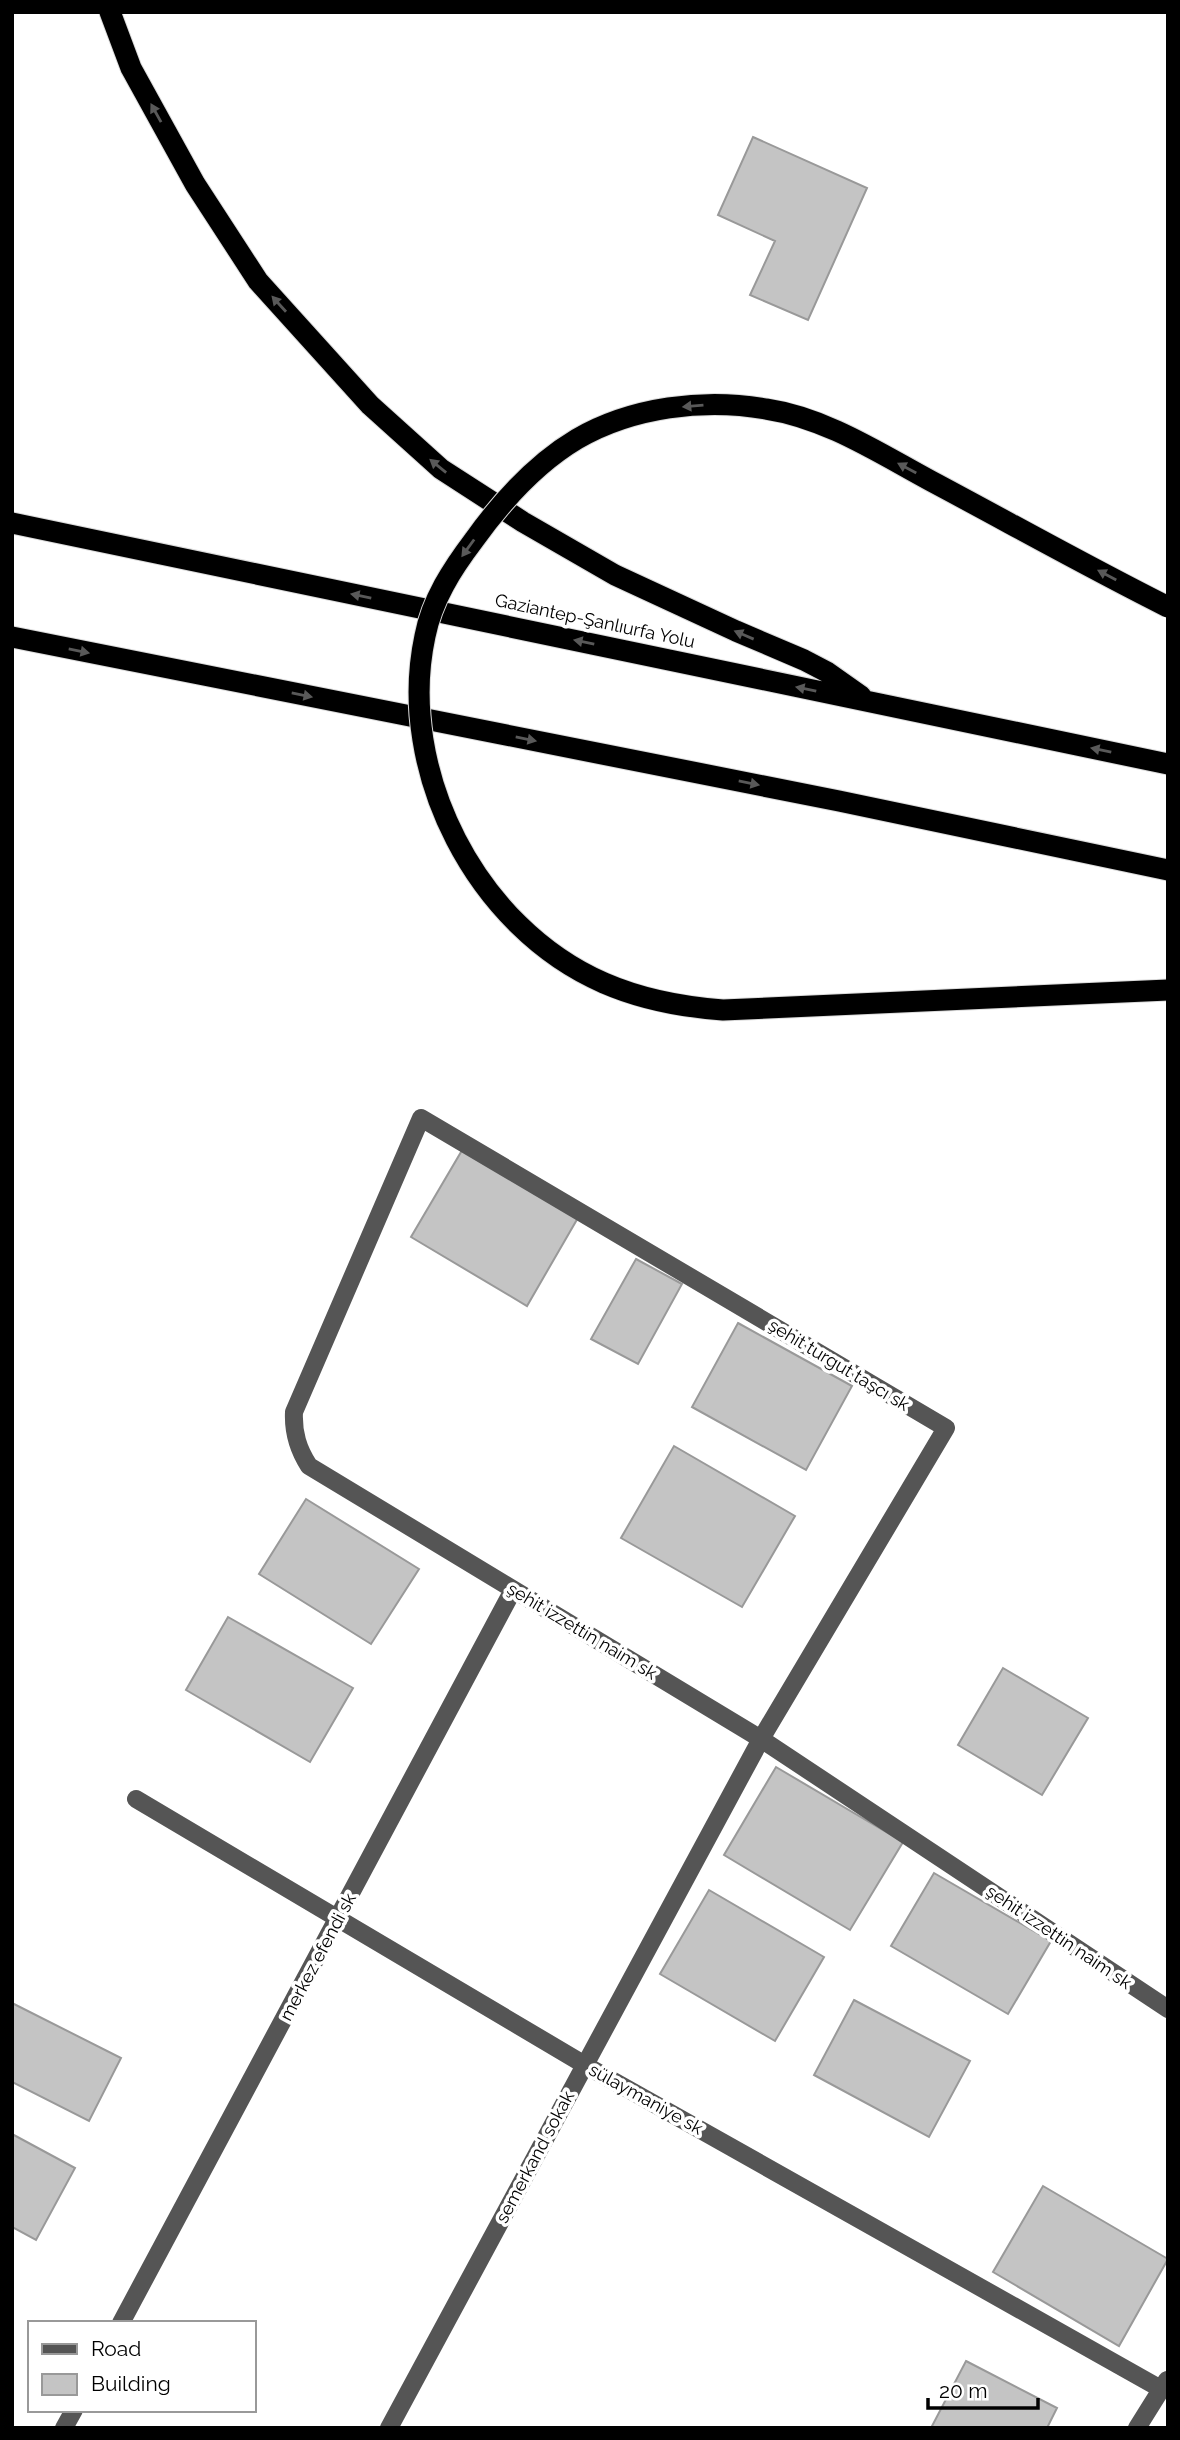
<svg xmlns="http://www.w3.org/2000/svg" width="1180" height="2440" viewBox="0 0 1180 2440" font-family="Raleway,sans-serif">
<rect width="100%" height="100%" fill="#fff"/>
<!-- building -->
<path fill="#c4c4c4" stroke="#999" stroke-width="2" d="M753 137 867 188 808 320 750 295 775 241 718 215Z
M464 1147 579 1216 527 1306 411 1237Z
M636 1259 682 1284 638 1364 591 1339Z
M738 1323 852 1386 806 1470 692 1407Z
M674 1446 795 1516 742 1607 621 1538Z
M306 1499 419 1569 371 1644 259 1574Z
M228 1617 353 1688 310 1762 186 1690Z
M1003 1668 1088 1718 1042 1795 958 1745Z
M776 1767 903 1842 850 1930 724 1855Z
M934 1873 1051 1941 1008 2014 891 1946Z
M709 1890 824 1957 775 2041 660 1974Z
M854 2000 970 2061 929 2137 814 2075Z
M12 2003 121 2058 89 2121 12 2082Z
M12 2134 75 2168 36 2240 12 2227Z
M1043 2186 1168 2259 1119 2346 993 2272Z
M966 2361 1057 2408 1047 2428H931Z"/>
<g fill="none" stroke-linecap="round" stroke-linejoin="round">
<defs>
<path id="highway" d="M110 12 131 68 195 184 258 281 370 405 441 469 523 522 615 575 736 631 804 660 827 672 861 696
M12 523 1168 764
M12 637 839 801 1168 870"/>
</defs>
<!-- highway casing -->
<use href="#highway" stroke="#dbdbdb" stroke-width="23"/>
<!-- minor -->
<path stroke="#555" stroke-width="18" d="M136 1799 585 2065 1161 2389
M121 2323 513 1590
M64 2428 74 2410
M389 2428 761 1739 946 1428 421 1118 294 1412C293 1433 298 1449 309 1466L761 1739 1168 2009
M1137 2428 1167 2380"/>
<!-- highway -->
<use href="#highway" stroke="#000" stroke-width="21"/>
<defs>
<path id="highway-bridge" d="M1168 607C1088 567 1010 523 931 481 879 453 826 418 766 409 704 398 632 407 577 439 535 464 502 501 474 540 452 569 432 600 425 636 396 771 477 928 604 983 643 1000 682 1007 723 1010L1168 990"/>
</defs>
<!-- highway-bridge casing -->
<use href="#highway-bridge" stroke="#dbdbdb" stroke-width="23" stroke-linecap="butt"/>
<!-- highway-bridge -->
<use href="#highway-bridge" stroke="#000" stroke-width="21"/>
</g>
<!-- one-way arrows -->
<defs><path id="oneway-solid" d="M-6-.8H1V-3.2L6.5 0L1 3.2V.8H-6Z" transform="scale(1.75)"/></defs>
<g fill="#595959">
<use href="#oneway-solid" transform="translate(156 113) rotate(-119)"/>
<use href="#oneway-solid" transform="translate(279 304) rotate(-132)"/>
<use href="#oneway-solid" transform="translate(693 406) rotate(175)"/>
<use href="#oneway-solid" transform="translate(438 466) rotate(-141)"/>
<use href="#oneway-solid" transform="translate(907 468) rotate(-152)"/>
<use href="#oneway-solid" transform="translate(468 548) rotate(126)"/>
<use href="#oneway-solid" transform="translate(1107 575) rotate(-152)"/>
<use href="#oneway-solid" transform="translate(361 596) rotate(-168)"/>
<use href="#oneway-solid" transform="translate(744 635) rotate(-157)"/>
<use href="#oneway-solid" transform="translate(584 642) rotate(-168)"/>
<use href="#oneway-solid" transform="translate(79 651) rotate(11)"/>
<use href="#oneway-solid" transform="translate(806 689) rotate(-168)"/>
<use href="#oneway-solid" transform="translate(302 695) rotate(11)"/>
<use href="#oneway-solid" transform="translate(526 739) rotate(11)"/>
<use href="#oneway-solid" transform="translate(1101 750) rotate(-168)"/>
<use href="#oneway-solid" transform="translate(749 783) rotate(11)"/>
</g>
<g text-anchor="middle" stroke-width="7" stroke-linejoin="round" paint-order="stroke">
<!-- street labels -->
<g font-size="18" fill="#000" stroke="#fff">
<text transform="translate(595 621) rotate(12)" y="6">Gaziantep-Şanlıurfa Yolu</text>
<text transform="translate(839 1365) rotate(31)" y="6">şehit turgut taşcı sk</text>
<text transform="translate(582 1631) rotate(31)" y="6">şehit izzettin naim sk</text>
<text transform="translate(1059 1937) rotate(34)" y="6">şehit izzettin naim sk</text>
<text transform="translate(318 1957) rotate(-62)" y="6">merkez efendi sk</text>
<text transform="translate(646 2099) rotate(29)" y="6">sülaymaniye sk</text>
<text transform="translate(535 2157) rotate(-62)" y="6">semerkand sokak</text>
</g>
</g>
<!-- border -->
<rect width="1180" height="2440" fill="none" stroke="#000000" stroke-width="28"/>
<!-- legend -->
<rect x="28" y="2321" width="228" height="91" fill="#ffffff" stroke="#999999" stroke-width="2"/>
<rect x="42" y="2344" width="35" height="10" fill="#555555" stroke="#999999" stroke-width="2"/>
<text x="91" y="2356" font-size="21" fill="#000000">Road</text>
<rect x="42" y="2374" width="35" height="21" fill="#c4c4c4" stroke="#999999" stroke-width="2"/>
<text x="91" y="2391" font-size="21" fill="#000000">Building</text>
<!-- scale -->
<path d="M928 2398v10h110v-10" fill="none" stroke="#000000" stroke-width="3.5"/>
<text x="939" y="2398" font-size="21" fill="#000000" stroke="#ffffff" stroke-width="5" paint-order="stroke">20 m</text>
</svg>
